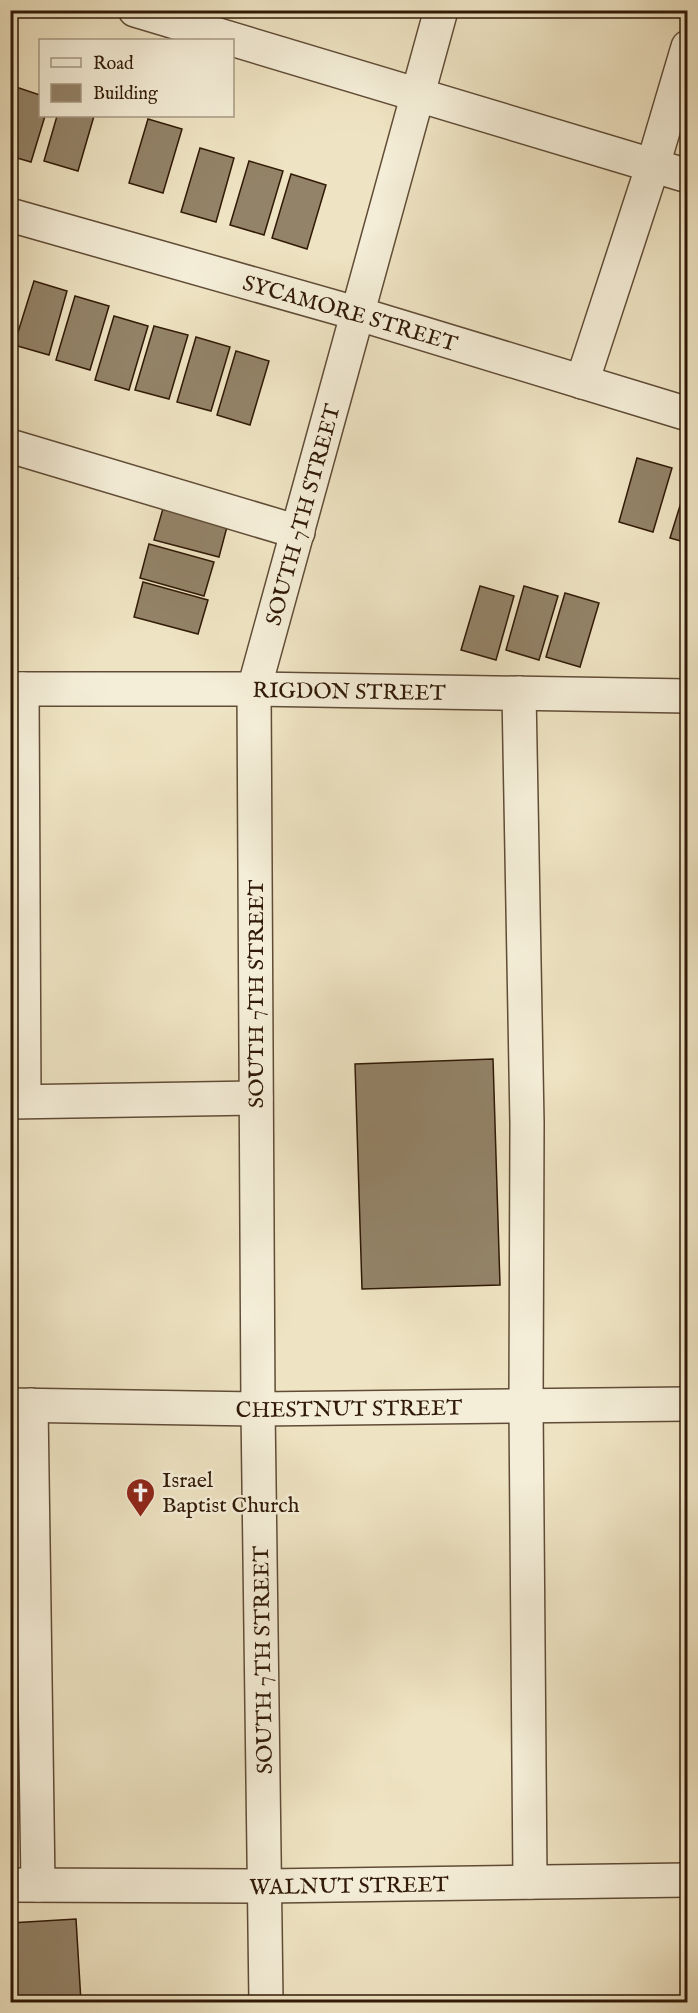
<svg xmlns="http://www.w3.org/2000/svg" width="698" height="2013" viewBox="0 0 698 2013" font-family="'IM FELL English',serif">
<rect width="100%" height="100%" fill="#eee3c2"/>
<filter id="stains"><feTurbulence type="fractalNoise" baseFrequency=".00333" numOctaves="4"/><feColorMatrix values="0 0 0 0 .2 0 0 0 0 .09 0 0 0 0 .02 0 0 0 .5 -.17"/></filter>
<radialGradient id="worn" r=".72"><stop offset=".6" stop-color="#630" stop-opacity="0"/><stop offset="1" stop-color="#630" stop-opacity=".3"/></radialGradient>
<!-- building -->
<path fill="#938368" stroke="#311a07" stroke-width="1.5" d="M16 87 40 95V116H45L31 162 10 156V106Z
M57 116H94L78 171 44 161Z
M148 119 182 129 163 193 129 183Z
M200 148 234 158 216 222 181 212Z
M249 161 283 171 264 235 230 225Z
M291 174 326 185 307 249 272 238Z
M34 281 67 291 49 355 14 345Z
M75 296 109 306 90 370 56 360Z
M114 316 148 326 129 390 95 380Z
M154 326 188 335 169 399 135 390Z
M196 337 230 347 211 411 177 402Z
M236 351 269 361 250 425 217 415Z
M637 458 672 468 653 532 619 522Z
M688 480V543L670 538Z
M164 505 228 523 219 557 154 540Z
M149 544 214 562 204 596 140 578Z
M10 576 18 578 10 602Z
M143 582 208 600 198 634 134 617Z
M480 586 514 596 496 660 461 650Z
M524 586 558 596 539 660 506 650Z
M565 593 599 603 580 667 546 657Z
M493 1059 500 1285 362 1289 355 1064Z
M76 1919 81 2002H10V1923Z"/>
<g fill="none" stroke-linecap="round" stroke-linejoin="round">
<defs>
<g id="minor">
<path d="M135 10 688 176"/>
<path id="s1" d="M10 215 359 314 688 414"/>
<path d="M582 382 653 165 688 47"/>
<path d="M10 446 298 532"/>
<path id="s2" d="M10 689H254L688 696"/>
<path d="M22 689 24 1101"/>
<path d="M519 693 527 1123 526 1406 530 1882"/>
<path d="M10 1102 256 1098"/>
<path id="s3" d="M10 1405 258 1409 688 1404"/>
<path d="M31 1405 38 1885"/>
<path id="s4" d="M10 1885 266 1886 688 1880"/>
<path id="s5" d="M266 2002 258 1409 254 689 441 10"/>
</g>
</defs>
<!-- minor casing -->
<use href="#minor" stroke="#604c36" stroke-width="36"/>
<!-- minor -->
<use href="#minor" stroke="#f4edd7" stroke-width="33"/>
</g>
<!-- icons -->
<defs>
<symbol id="church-pin" viewBox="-11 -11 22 30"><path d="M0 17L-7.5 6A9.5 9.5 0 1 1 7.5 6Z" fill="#8f2418" stroke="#f4edd7"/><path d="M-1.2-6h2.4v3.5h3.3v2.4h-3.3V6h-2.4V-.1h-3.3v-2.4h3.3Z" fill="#fff"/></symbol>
</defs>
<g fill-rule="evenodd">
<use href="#church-pin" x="124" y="1476" width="33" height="45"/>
</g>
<g text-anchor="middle" stroke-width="5" stroke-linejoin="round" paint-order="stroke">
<!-- street labels -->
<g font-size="22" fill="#311a07" stroke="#f4edd7">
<text dy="8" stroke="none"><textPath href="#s1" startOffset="354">SYCAMORE STREET</textPath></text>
<text dy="8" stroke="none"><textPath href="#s5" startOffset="1494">SOUTH 7TH STREET</textPath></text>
<text dy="8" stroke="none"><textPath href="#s2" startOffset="339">RIGDON STREET</textPath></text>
<text transform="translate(255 994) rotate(-90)" y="8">SOUTH 7TH STREET</text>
<text dy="8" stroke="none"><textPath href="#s3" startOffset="339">CHESTNUT STREET</textPath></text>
<text transform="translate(262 1660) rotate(-91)" y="8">SOUTH 7TH STREET</text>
<text dy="8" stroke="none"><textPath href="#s4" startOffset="339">WALNUT STREET</textPath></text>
</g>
<!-- poi labels -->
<g font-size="22" fill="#311a07" stroke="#f4edd7" text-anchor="start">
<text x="162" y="1487">Israel<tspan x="162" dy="25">Baptist Church</tspan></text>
</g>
</g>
<!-- margin -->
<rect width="698" height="2013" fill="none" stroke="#eee3c2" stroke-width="36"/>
<rect x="12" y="12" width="674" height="1989" fill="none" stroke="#311a07" stroke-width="3"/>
<rect x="18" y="18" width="662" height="1977" fill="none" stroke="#311a07" stroke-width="1.5"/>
<!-- legend -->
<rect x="39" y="39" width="195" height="78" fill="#f4edd7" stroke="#a69984" stroke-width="1.5"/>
<rect x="51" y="58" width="30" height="9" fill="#f4edd7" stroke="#a69984" stroke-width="1.5"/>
<text x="93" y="69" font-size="18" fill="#311a07">Road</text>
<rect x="51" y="84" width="30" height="18" fill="#938368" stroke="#a69984" stroke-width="1.5"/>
<text x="93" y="99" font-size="18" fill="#311a07">Building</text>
<rect width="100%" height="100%" filter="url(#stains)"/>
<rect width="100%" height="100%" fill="url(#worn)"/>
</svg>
